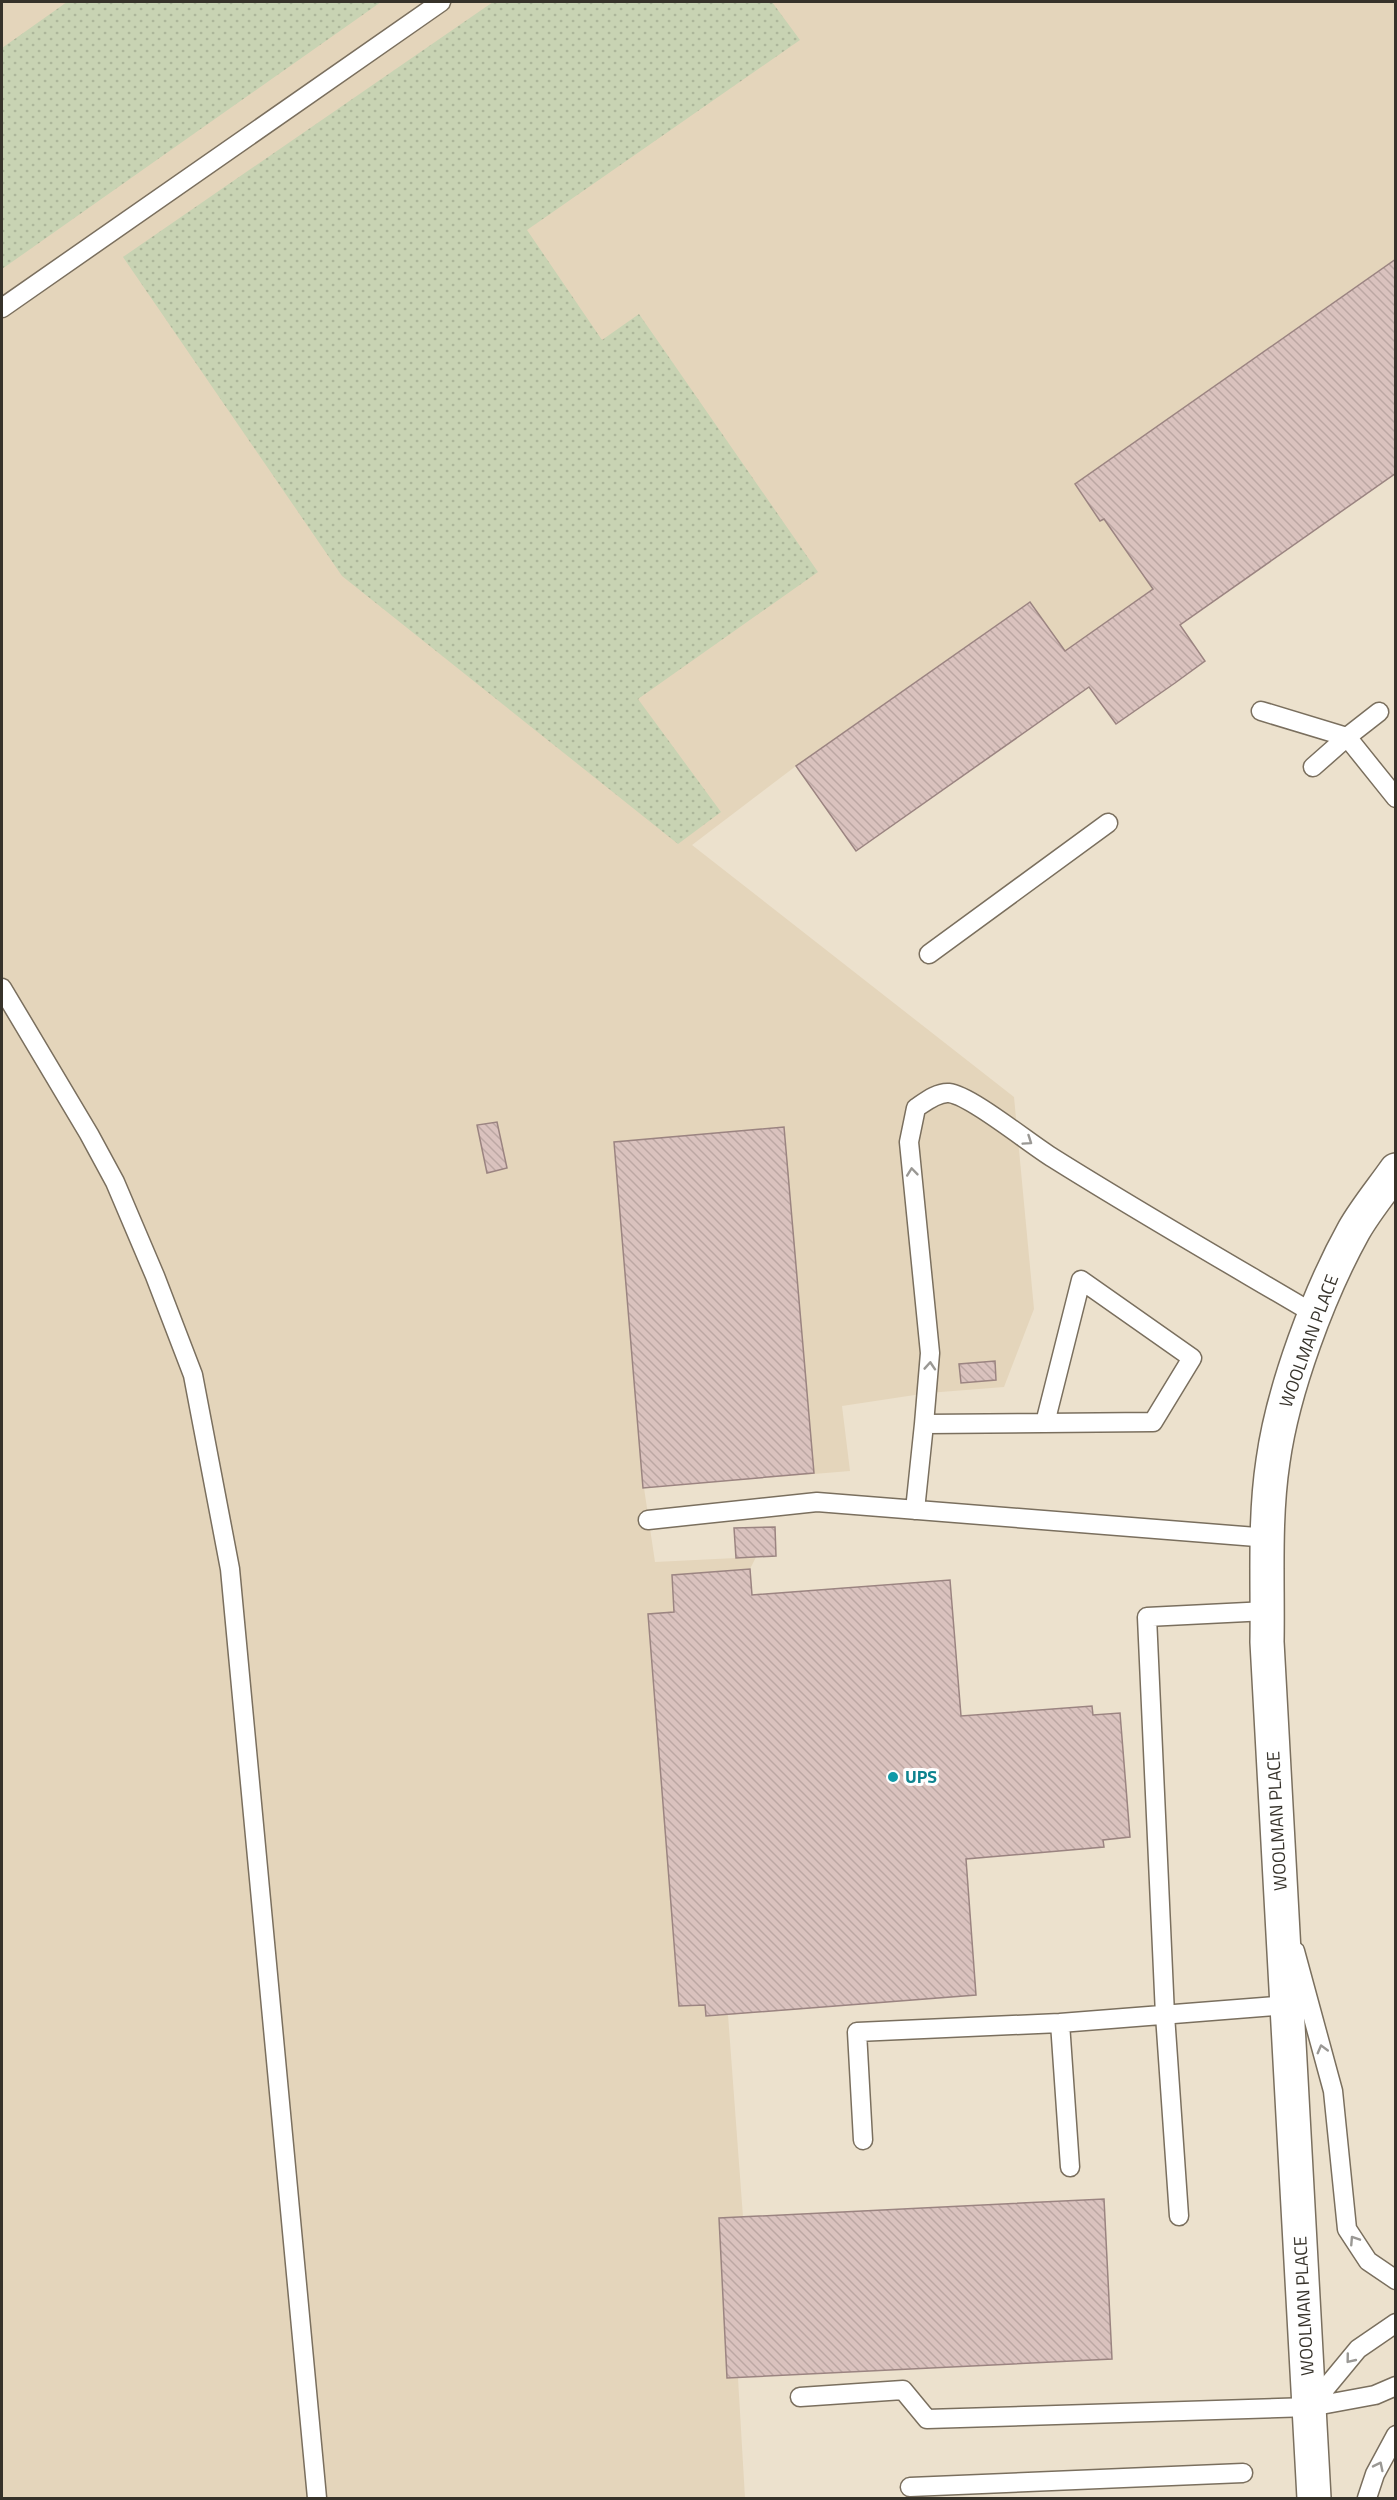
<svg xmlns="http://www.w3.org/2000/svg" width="1397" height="2500" viewBox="0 0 1397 2500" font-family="'Titillium Web',sans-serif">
<defs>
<pattern id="grass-dots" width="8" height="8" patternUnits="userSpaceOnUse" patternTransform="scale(1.5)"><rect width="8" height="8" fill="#c8d3b3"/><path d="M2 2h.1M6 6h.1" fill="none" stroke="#acb69a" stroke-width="1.8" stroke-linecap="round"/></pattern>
<pattern id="building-back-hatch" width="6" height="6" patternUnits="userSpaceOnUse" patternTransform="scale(1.5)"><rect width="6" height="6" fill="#dac2be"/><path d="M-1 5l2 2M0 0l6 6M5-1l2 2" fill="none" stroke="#bca7a3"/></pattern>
</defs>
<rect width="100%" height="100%" fill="#ece1cd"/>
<!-- built -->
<path fill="#e4d5bb" d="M2 2H1395V259L1075 484 1100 521 1104 519 1153 589 1065 651 1029 602 796 766 692 845 1014 1097 1034 1309 1004 1387 928 1393 842 1406 850 1471 644 1488 655 1562 756 1557 750 1569 752 1595 950 1580 961 1716 1093 1715 1120 1713 1130 1837 1104 1840V1847L966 1859 976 1995 728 2015 743 2217 719 2219 727 2377 738 2378 745 2498H2Z"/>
<!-- grass -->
<path fill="url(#grass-dots)" d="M67 2H381L2 269V48Z
M493 2H772L800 40 527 230 602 340 639 314 818 572 638 699 721 812 678 844 342 576 123 257Z"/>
<!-- building -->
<path fill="url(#building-back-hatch)" stroke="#9b8481" stroke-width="1.5" d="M1396 259V473L1180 625 1205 661 1175 683 1116 724 1089 687 856 851 796 766 1030 602 1065 651 1153 589 1104 519 1100 521 1075 484Z
M497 1122 507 1168 487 1173 477 1125Z
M784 1127 814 1473 643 1488 614 1142Z
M995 1361 996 1380 961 1383 959 1364Z
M775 1527 776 1556 736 1558 734 1528Z
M750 1569 752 1595 950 1580 961 1716 1092 1706 1093 1715 1120 1713 1130 1837 1103 1840 1104 1847 966 1859 976 1995 706 2016 705 2005 679 2006 648 1614 674 1612 672 1575Z
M1104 2199 1112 2359 727 2378 719 2218Z"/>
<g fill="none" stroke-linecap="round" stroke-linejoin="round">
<defs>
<path id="service" d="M2 308 441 2
M1261 711 1347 737 1396 798
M1313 767 1347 737 1379 712
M929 954 1108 823
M2 988 89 1134 115 1182 155 1276 193 1375 230 1569 317 2498
M924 1424 930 1353 909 1142 916 1108C925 1102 937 1092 949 1093 970 1095 1030 1144 1053 1158 1139 1212 1228 1263 1316 1315
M915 1510 924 1424H926L1153 1422 1192 1358 1081 1280 1045 1423
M648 1520 817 1502 1269 1538
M1295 1951 1333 2091 1347 2229 1368 2261 1396 2280
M863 2140 857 2032 1060 2023
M1070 2167 1060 2023 1287 2005
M1179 2216 1165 2015 1147 1617 1267 1611
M800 2397 903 2390 927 2419 1310 2407 1375 2395 1396 2386
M1310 2407 1358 2349 1396 2323
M910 2487 1243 2473
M1367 2498 1375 2474 1396 2435"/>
<path id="tertiary" d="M1314 2498 1267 1642C1268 1582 1264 1520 1273 1461 1283 1389 1319 1293 1354 1230 1366 1209 1382 1190 1396 1170"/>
</defs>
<!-- service casing -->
<use href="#service" stroke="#7a6f5e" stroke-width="21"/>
<!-- tertiary casing -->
<use href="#tertiary" stroke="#7a6f5e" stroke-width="36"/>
<!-- service -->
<use href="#service" stroke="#fff" stroke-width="18"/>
<!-- tertiary -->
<use href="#tertiary" stroke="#fff" stroke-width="33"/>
</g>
<!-- one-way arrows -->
<defs><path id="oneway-chevron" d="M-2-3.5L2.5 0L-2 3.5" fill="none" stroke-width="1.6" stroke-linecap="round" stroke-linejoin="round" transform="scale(1.5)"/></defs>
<g stroke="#9a9894">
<use href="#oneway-chevron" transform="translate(1028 1141) rotate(34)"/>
<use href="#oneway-chevron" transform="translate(912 1172) rotate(-96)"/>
<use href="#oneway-chevron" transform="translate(930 1366) rotate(-86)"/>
<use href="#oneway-chevron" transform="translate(1322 2049) rotate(-105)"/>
<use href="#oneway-chevron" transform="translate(1354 2240) rotate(-123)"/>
<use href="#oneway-chevron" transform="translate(1350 2359) rotate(129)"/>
<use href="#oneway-chevron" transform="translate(1379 2466) rotate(-64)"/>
</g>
<!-- markers -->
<circle fill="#0f9aa8" stroke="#fff" stroke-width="2" cx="893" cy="1777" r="6"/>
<g text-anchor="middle" stroke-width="6" stroke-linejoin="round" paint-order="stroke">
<!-- street labels -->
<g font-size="18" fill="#36322a" stroke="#fff">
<text transform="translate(1309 1341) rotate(-70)" y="6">WOOLMAN PLACE</text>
<text transform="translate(1277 1821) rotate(-93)" y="6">WOOLMAN PLACE</text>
<text transform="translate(1304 2306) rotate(-93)" y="6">WOOLMAN PLACE</text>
</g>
<!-- culture labels -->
<g font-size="18" font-weight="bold" fill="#0d838f" stroke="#fff" text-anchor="start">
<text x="905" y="1783">UPS</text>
</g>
</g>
<!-- border -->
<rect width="1397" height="2500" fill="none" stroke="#36322a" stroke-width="6"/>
</svg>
